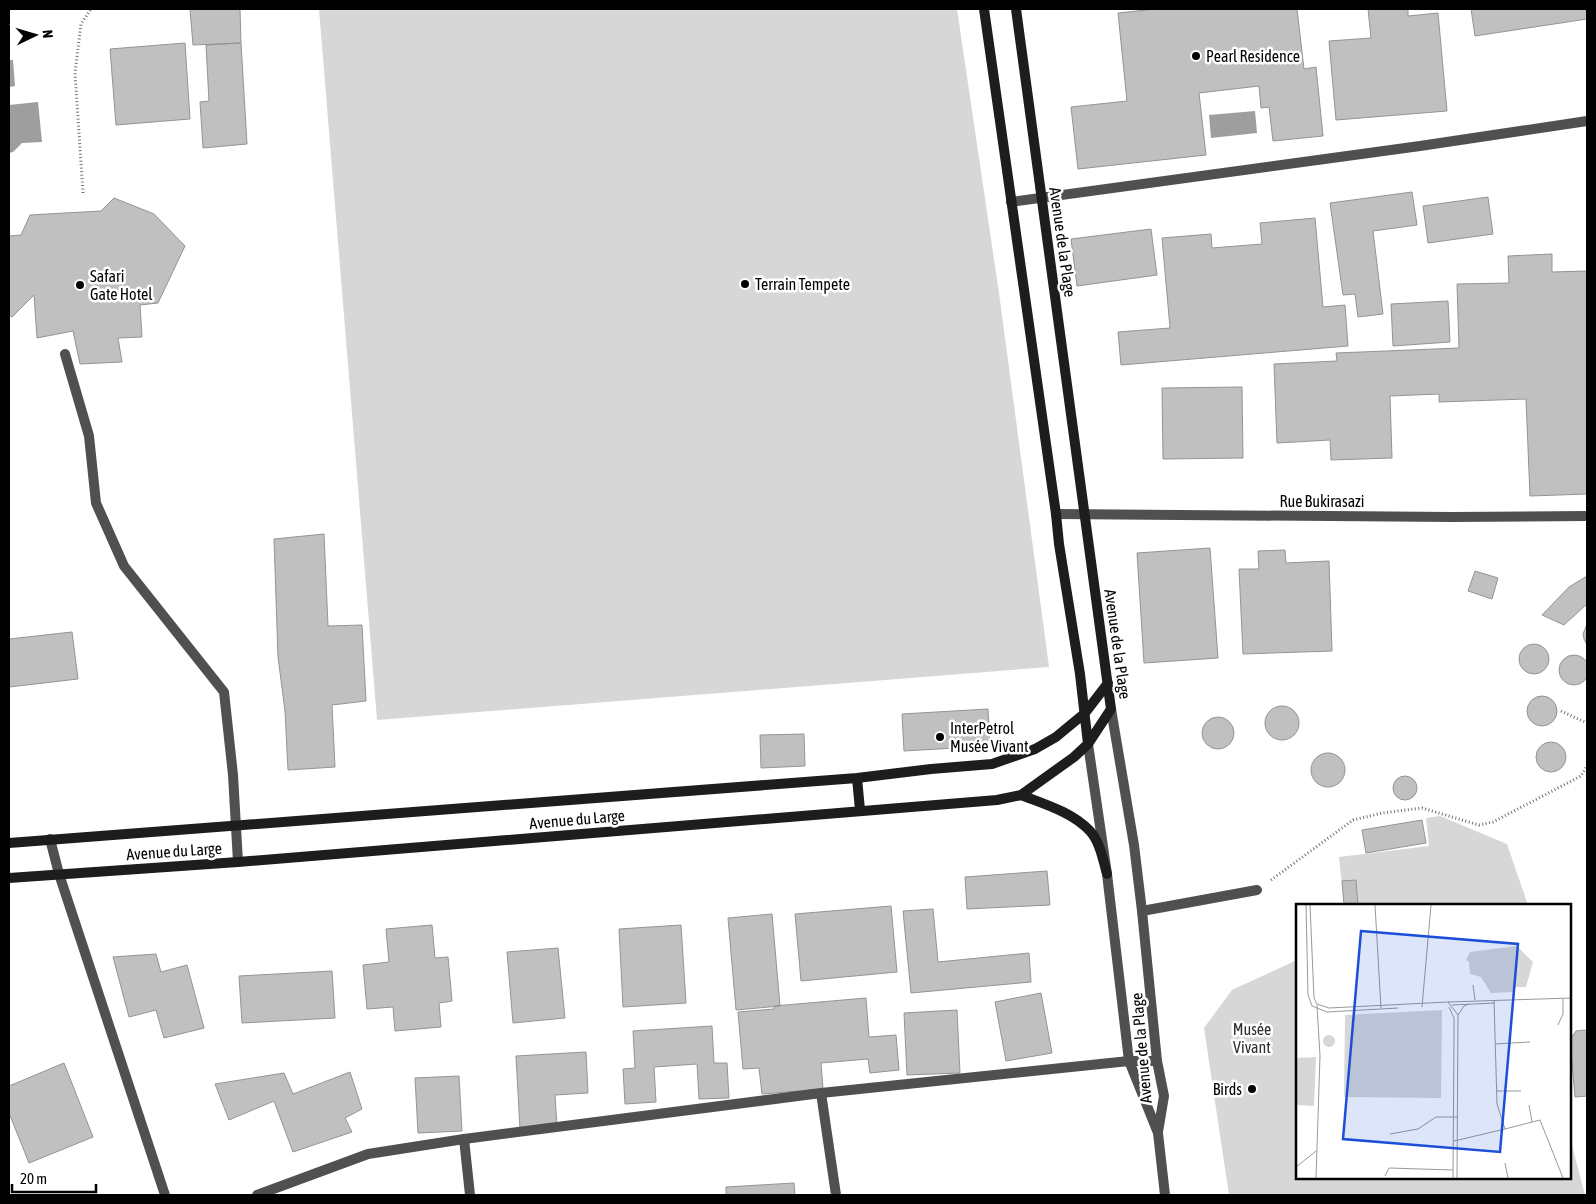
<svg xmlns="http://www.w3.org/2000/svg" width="1596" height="1204" viewBox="0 0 1596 1204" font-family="'Asap Condensed',sans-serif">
<rect width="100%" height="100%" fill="#fff"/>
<!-- green -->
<path fill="#d7d7d7" d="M319 9H957L999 293 1049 667 377 720Z
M1440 816 1507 844 1528 905H1344L1339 857 1429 846 1426 818Z
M1297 960V1178H1570V1138L1585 1195H1229L1204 1028 1232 990Z"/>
<!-- water -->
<path fill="#9e9e9e" d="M9 60H13L15 86 9 87Z
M38 102 42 142 22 143 13 152 9 153V105Z
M1255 111 1257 133 1211 138 1209 115Z"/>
<!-- building -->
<path fill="#c0c0c0" stroke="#949494" d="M190 9H240L241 43 193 45Z
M1156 9H1297L1304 69 1316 67 1323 136 1273 141 1269 107 1261 108 1259 86 1199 93 1206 155 1078 169 1071 107 1127 101 1118 13Z
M1368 9H1408V16L1438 13 1447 111 1336 120 1329 41 1371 38Z
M1471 9H1587V19L1475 36Z
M185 43 190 119 116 125 110 49Z
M241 43 247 144 203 148 200 102 209 101 206 45Z
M1412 192 1417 225 1373 231 1383 314 1358 317 1355 294 1343 295 1330 203Z
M1488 197 1493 234 1428 243 1423 206Z
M114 198 154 214 185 246 158 303 140 305 142 337 118 338 122 362 80 364 73 331 37 338 34 295 12 317 9 315V236L21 235 30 215 101 211Z
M1315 218 1323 307 1345 305 1348 346 1121 365 1118 332 1170 328 1162 238 1211 234 1212 248 1262 244 1260 223Z
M1151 229 1157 275 1077 286 1071 239Z
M1552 254V272L1587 271V494L1530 496 1526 399 1439 402V394L1390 396 1392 458 1331 460 1330 440 1277 443 1274 364 1337 361 1336 353 1459 348 1457 284 1509 283 1508 256Z
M1448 301 1450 342 1393 346 1391 304Z
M1242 387 1243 458 1163 459 1162 388Z
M324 534 328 626 362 625 366 701 332 705 335 767 288 770 285 711 278 657 274 539Z
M1210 548 1218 658 1144 663 1137 553Z
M1285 550 1286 563 1329 561 1332 651 1243 654 1239 569H1259L1258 551Z
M1475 571 1498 578 1492 599 1468 591Z
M1587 576V604L1564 625 1542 615 1569 587Z
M1587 624V645L1584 639 1583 634Z
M72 632 78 679 9 687V639Z
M1519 659a15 15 0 1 1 30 0a15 15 0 1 1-30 0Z
M1559 670a15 15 0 1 1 30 0a15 15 0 1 1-30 0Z
M1527 711a15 15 0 1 1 30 0a15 15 0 1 1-30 0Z
M1265 723a17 17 0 1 1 34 0a17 17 0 1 1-34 0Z
M988 709 990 746 904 751 902 714Z
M1202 733a16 16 0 1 1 32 0a16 16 0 1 1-32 0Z
M804 734 805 766 761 768 760 735Z
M1536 757a15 15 0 1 1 30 0a15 15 0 1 1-30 0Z
M1311 770a17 17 0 1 1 34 0a17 17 0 1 1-34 0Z
M1393 788a12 12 0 1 1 24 0a12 12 0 1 1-24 0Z
M1422 820 1426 843 1366 853 1362 830Z
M1047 871 1050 905 967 909 965 877Z
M1356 880 1358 905H1344L1342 881Z
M891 906 897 972 801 981 795 914Z
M933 909 938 962 1029 953 1031 982 911 993 903 911Z
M772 914 780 1006 736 1010 728 918Z
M432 925 435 958 448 957 452 1001 439 1003 441 1027 395 1031 393 1007 367 1009 363 965 389 962 386 929Z
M681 925 686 1003 623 1007 619 929Z
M558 948 565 1018 513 1023 507 952Z
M156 954 161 972 187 965 204 1028 164 1038 156 1010 129 1017 113 957Z
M332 971 335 1018 242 1023 239 976Z
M1041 993 1052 1053 1006 1061 995 1002Z
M866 998 869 1037 896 1035 899 1070 870 1073 868 1059 821 1063 823 1089 762 1094 759 1068 743 1069 738 1012 774 1009V1006Z
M957 1010 960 1073 907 1075 904 1013Z
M712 1026 714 1063H727L729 1098 699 1099 697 1064 654 1067 656 1102 625 1104 623 1069 635 1068 633 1031Z
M1585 1030 1587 1032V1096L1575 1097 1570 1040 1576 1031Z
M586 1052 588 1093 555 1095 557 1126 520 1129 516 1056Z
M64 1063 93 1137 29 1163 9 1113V1086Z
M350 1072 362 1109 345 1118 352 1132 293 1152 274 1101 229 1120 215 1084 284 1073 293 1094Z
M459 1076 462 1131 418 1133 415 1078Z
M794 1183 795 1195H726V1187Z"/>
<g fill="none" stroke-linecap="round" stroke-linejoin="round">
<!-- path -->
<path stroke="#727272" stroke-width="3" stroke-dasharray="1 2.5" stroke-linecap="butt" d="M83 193 75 73 81 24 91 9
M1561 711 1587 723
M1271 880 1353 820 1382 813 1422 808 1479 825 1493 822 1581 776 1587 766"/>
<!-- service -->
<path stroke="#505050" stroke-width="10" d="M65 354 89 436 96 503 124 566 224 692 233 775 238 862
M1142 911 1257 890
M464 1139 470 1195"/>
<!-- minor -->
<path stroke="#505050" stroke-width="10" d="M1011 202 1420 146 1587 121
M50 839 59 874 165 1195
M821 1093 836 1195
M257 1195 368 1154 464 1139 821 1093 1129 1061H1157"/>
<!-- tertiary -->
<path stroke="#505050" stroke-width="10" d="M1056 514 1452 517 1587 516
M1111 709 1134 845 1142 911 1157 1061 1164 1096 1158 1132
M1088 744 1107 874 1129 1061 1158 1133 1165 1195"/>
<!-- secondary -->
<path stroke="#1d1d1d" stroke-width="10" d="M984 9 1056 514 1059 544 1080 674 1088 744
M857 778 860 810
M1021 795C1044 804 1072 812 1090 831 1100 842 1103 860 1107 874
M9 843 857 778 931 769 992 764 1035 749 1056 737 1085 713 1108 683
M9 878 238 862 997 800 1021 795 1074 757 1088 744 1111 709 1016 9"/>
</g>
<!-- markers -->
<g fill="#000" stroke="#fff" stroke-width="2">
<circle cx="1196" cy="56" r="5"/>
<circle cx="745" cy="284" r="5"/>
<circle cx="80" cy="285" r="5"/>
<circle cx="940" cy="737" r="5"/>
<circle cx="1252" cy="1089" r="5"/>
</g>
<g text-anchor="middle" stroke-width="5" stroke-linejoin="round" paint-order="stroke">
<!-- poi labels -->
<g font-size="16" fill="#000" stroke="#fff" text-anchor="start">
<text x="1206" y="62">Pearl Residence</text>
<text x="90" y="282">Safari<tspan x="90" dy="18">Gate Hotel</tspan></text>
<text x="755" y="290">Terrain Tempete</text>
<text x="950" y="734">InterPetrol<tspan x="950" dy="18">Musée Vivant</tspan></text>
<text x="1242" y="1095" text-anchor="end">Birds</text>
</g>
<!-- street labels -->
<g font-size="16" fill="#000" stroke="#fff">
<text transform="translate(1063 242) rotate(82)" y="6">Avenue de la Plage</text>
<text x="1322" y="507">Rue Bukirasazi</text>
<text transform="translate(1118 644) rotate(82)" y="6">Avenue de la Plage</text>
<text transform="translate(577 819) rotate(-5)" y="6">Avenue du Large</text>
<text transform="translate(174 851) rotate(-4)" y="6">Avenue du Large</text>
<text transform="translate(1141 1048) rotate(-95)" y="6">Avenue de la Plage</text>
</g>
<!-- park labels -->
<g font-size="16" fill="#2e2e2e" stroke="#fff">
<text x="1252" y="1035">Musée<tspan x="1252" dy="18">Vivant</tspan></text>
</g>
</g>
<!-- overview -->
<g transform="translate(1296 904)">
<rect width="275" height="275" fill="#fff"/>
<path d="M221 42 237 58 230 83H218L217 88 195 89 185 73 174 70 173 58 170 56 174 48ZM146 106 145 194 48 193 49 111ZM27 137a6 6 0 1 1 12 0a6 6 0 1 1-12 0ZM20 153 18 202 0 201V154Z" fill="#d7d7d7"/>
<path fill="none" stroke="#999" stroke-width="1" d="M10 1 12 91 16 102 31 108 102 104M14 1 18 94 21 100 33 104 152 98 162 111 161 274M79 1 85 104M177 81 179 96M152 98 275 94M156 101 199 99M126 103 135 1M153 103 158 114V132L157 274M162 111 168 102 173 100M262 121 267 110V95M199 140 234 138M201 187H225M233 201 236 218M209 225 244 216 267 274M94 230 122 225 140 213H161M158 237 209 225 201 200 198 96M209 259 212 274M0 263 20 247M89 272 93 264 157 266M20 274 24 152 21 101"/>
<path fill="#1d4ed8" fill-opacity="0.15" stroke="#1d4ed8" stroke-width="2.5" d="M65 27 222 40 204 248 47 235Z"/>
<rect width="275" height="275" fill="none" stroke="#000" stroke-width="2.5"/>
</g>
<!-- border -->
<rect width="1596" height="1204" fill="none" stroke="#000000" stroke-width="20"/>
<!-- north arrow -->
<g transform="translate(35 35) rotate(85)" stroke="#ffffff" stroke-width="4" paint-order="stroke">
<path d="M0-4L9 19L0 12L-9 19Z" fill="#000000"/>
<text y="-8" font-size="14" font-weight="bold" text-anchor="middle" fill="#000000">N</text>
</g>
<!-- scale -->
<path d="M12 1184v8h84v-8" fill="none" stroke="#000000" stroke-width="2.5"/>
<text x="20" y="1184" font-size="15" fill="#000000" stroke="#ffffff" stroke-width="4" paint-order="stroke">20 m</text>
</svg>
